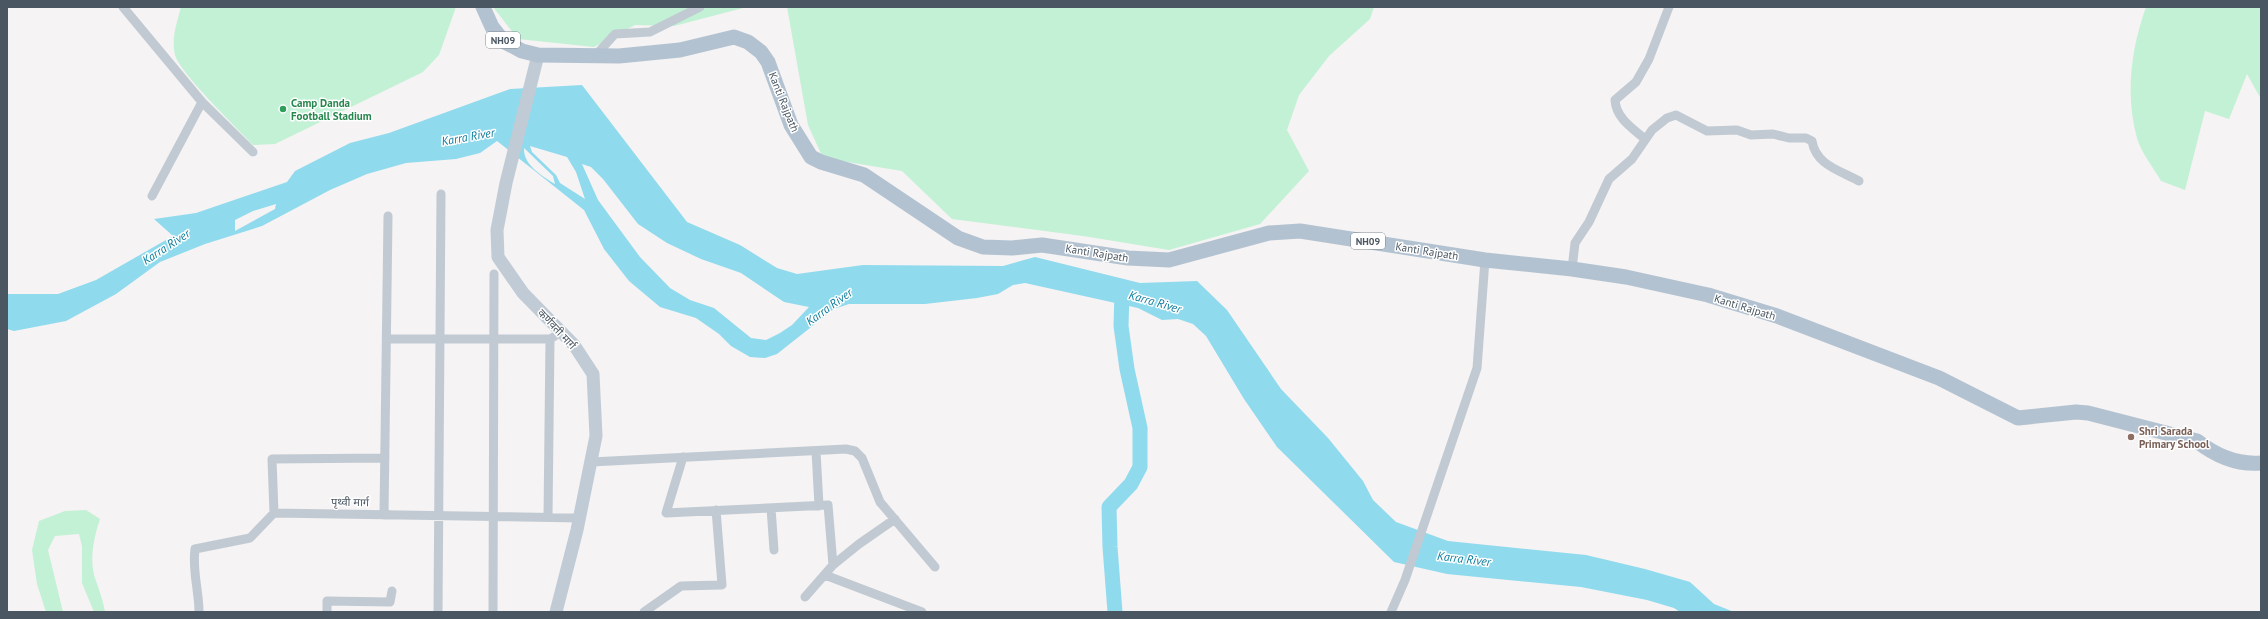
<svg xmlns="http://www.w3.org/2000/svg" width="2268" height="619" viewBox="0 0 2268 619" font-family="'PT Sans','Noto Sans Devanagari',sans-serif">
<rect width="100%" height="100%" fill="#f5f3f3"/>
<!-- green -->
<path fill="#c3f1d5" d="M181 7H456L439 55 423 72 275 144 253 145C237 128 180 73 175 55 171 38 177 23 181 7Z
M493 7H747L674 26 635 25 594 47 518 39Z
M787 7H1374L1370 19 1329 56 1299 95 1287 130 1309 171 1260 224 1169 250 1083 236 952 219 902 171 823 158 808 125Z
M2146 7H2261V99L2247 74 2229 119 2205 111 2185 190 2161 181C2154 168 2141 153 2137 138 2125 95 2131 49 2146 7Z
M86 510 100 519C94 537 89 559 95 578 99 590 103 600 105 612H94L82 583V546L79 534 55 536 48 550 63 612H46L37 584 32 550 39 521 65 511Z"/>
<!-- water -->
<path fill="#90daee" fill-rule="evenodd" d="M582 85 687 222 740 245 777 268 797 274 863 265 1003 266 1035 257 1140 283 1197 281 1227 310 1281 389 1328 438 1363 481 1373 500 1396 522 1448 541 1586 555 1645 569 1690 582 1714 604 1734 612H1680L1674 608 1647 600 1581 587 1447 574 1394 562 1277 447 1244 399 1206 336 1193 324 1178 319 1162 320 1138 308 1025 283 1013 285 998 294 977 298 925 304H849L834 309 777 354 765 358 750 357 731 346 719 334 696 318 660 307 629 281 604 249 584 210 497 141 480 153 456 159 406 163 367 174 330 190 262 226 205 244 160 262 116 294 66 321 14 331 7 329V294H58L96 280 173 236 154 219 196 213 287 182 295 171 350 143 389 133 510 89ZM530 146 567 157 576 172 585 199 560 183 556 175 532 152ZM524 148 553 176 555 184C542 176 523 165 524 148ZM582 164 591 167 603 179 638 224 667 243 701 259 741 273 784 302 809 307 792 325 780 333 766 340 751 338 714 308 690 300 670 288 640 257 598 200ZM276 204 275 209 235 231V220L253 211Z"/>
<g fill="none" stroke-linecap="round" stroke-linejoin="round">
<!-- river -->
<path stroke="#90daee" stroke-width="15" d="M1115 612 1110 547 1109 507 1131 484 1140 467V428L1127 369 1121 326 1122 292"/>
<!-- street -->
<path stroke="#c1cad2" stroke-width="9" d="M123 7 202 102 152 196
M594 57 615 34 650 32 700 7
M202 102 253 152
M1645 139C1632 128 1616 118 1615 100L1636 82 1649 59 1669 7
M1572 269 1575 243 1589 222 1609 179 1632 159 1652 130 1667 118 1676 115 1707 131 1737 130 1751 135 1773 134 1789 138H1806L1812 141C1816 165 1839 170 1859 181
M387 339H550L555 336
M816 451 819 506
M683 457 666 513 828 505 833 565
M591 462 846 449 855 451 862 458 880 502 935 567
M771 508 774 550
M274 513 272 459 385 458
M384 515 388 216
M548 517 550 339
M825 575 922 612
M805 597 833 565 859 544 895 519
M199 612C199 591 192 570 195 549L250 538 274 513 580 518
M327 612V601L390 602 392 591
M438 612 441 194
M493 612 494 274
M644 612 681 586 722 585 716 510
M1391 612 1405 580 1477 368 1485 260"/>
<!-- secondary -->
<path stroke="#c1cbd6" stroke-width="13" d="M538 55 506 183 497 230 498 257 523 293 574 345 593 374 596 436 577 530 556 612"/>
<!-- primary -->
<path stroke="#b3c2d1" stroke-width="15" d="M483 7 492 27 503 41 522 51 538 55 619 56 680 50 734 37 748 42 761 52 768 62 791 125 811 157 821 162 864 175 958 238 983 247 1012 248 1042 245 1128 258 1169 260 1269 233 1300 231 1485 260 1572 269 1626 277 1708 295 1777 316 1939 378 2018 418 2076 412 2088 413 2197 441C2216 456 2236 465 2261 463"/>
</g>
<!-- markers -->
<circle fill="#2e9e5b" stroke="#fff" stroke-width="1.5" cx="283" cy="109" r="4"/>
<circle fill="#8d6e63" stroke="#fff" stroke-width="1.5" cx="2131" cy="437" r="4"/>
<g text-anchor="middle" stroke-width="3" stroke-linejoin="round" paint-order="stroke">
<!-- shield labels -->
<g fill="#fff" stroke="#808990" stroke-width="1">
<rect x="486" y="32" width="34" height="16" rx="3"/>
<rect x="1351" y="233" width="34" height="16" rx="3"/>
</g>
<g font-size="10" font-weight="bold" fill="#4a5661">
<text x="503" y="44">NH09</text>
<text x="1368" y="245">NH09</text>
</g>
<!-- street labels -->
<g font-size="11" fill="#4a5661" stroke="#fff">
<text transform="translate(784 102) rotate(68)" y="4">Kanti Rajpath</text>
<text transform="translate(1427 251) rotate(9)" y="4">Kanti Rajpath</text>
<text transform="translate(1097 253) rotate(9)" y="4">Kanti Rajpath</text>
<text transform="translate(1745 307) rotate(17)" y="4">Kanti Rajpath</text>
<text transform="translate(557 329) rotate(47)" y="4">कर्णवती मार्ग</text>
<text transform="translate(350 502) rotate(1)" y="4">पृथ्वी मार्ग</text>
</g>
<!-- leisure labels -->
<g font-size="11" font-weight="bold" fill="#27864d" stroke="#fff" text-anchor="start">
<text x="291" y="107">Camp Danda<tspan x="291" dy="13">Football Stadium</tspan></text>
</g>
<!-- education labels -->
<g font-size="11" font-weight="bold" fill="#785e54" stroke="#fff" text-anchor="start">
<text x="2139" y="435">Shri Sarada<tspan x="2139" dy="13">Primary School</tspan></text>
</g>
<!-- water labels -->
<g font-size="12" font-style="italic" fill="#0c7c9b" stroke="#fff">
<text transform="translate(468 137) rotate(-10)" y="4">Karra River</text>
<text transform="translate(166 247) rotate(-33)" y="4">Karra River</text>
<text transform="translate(1155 302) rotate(16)" y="4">Karra River</text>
<text transform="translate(829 307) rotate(-36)" y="4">Karra River</text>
<text transform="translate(1464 559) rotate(7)" y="4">Karra River</text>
</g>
</g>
<!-- border -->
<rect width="2268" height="619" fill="none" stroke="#4a5661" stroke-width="16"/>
</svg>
